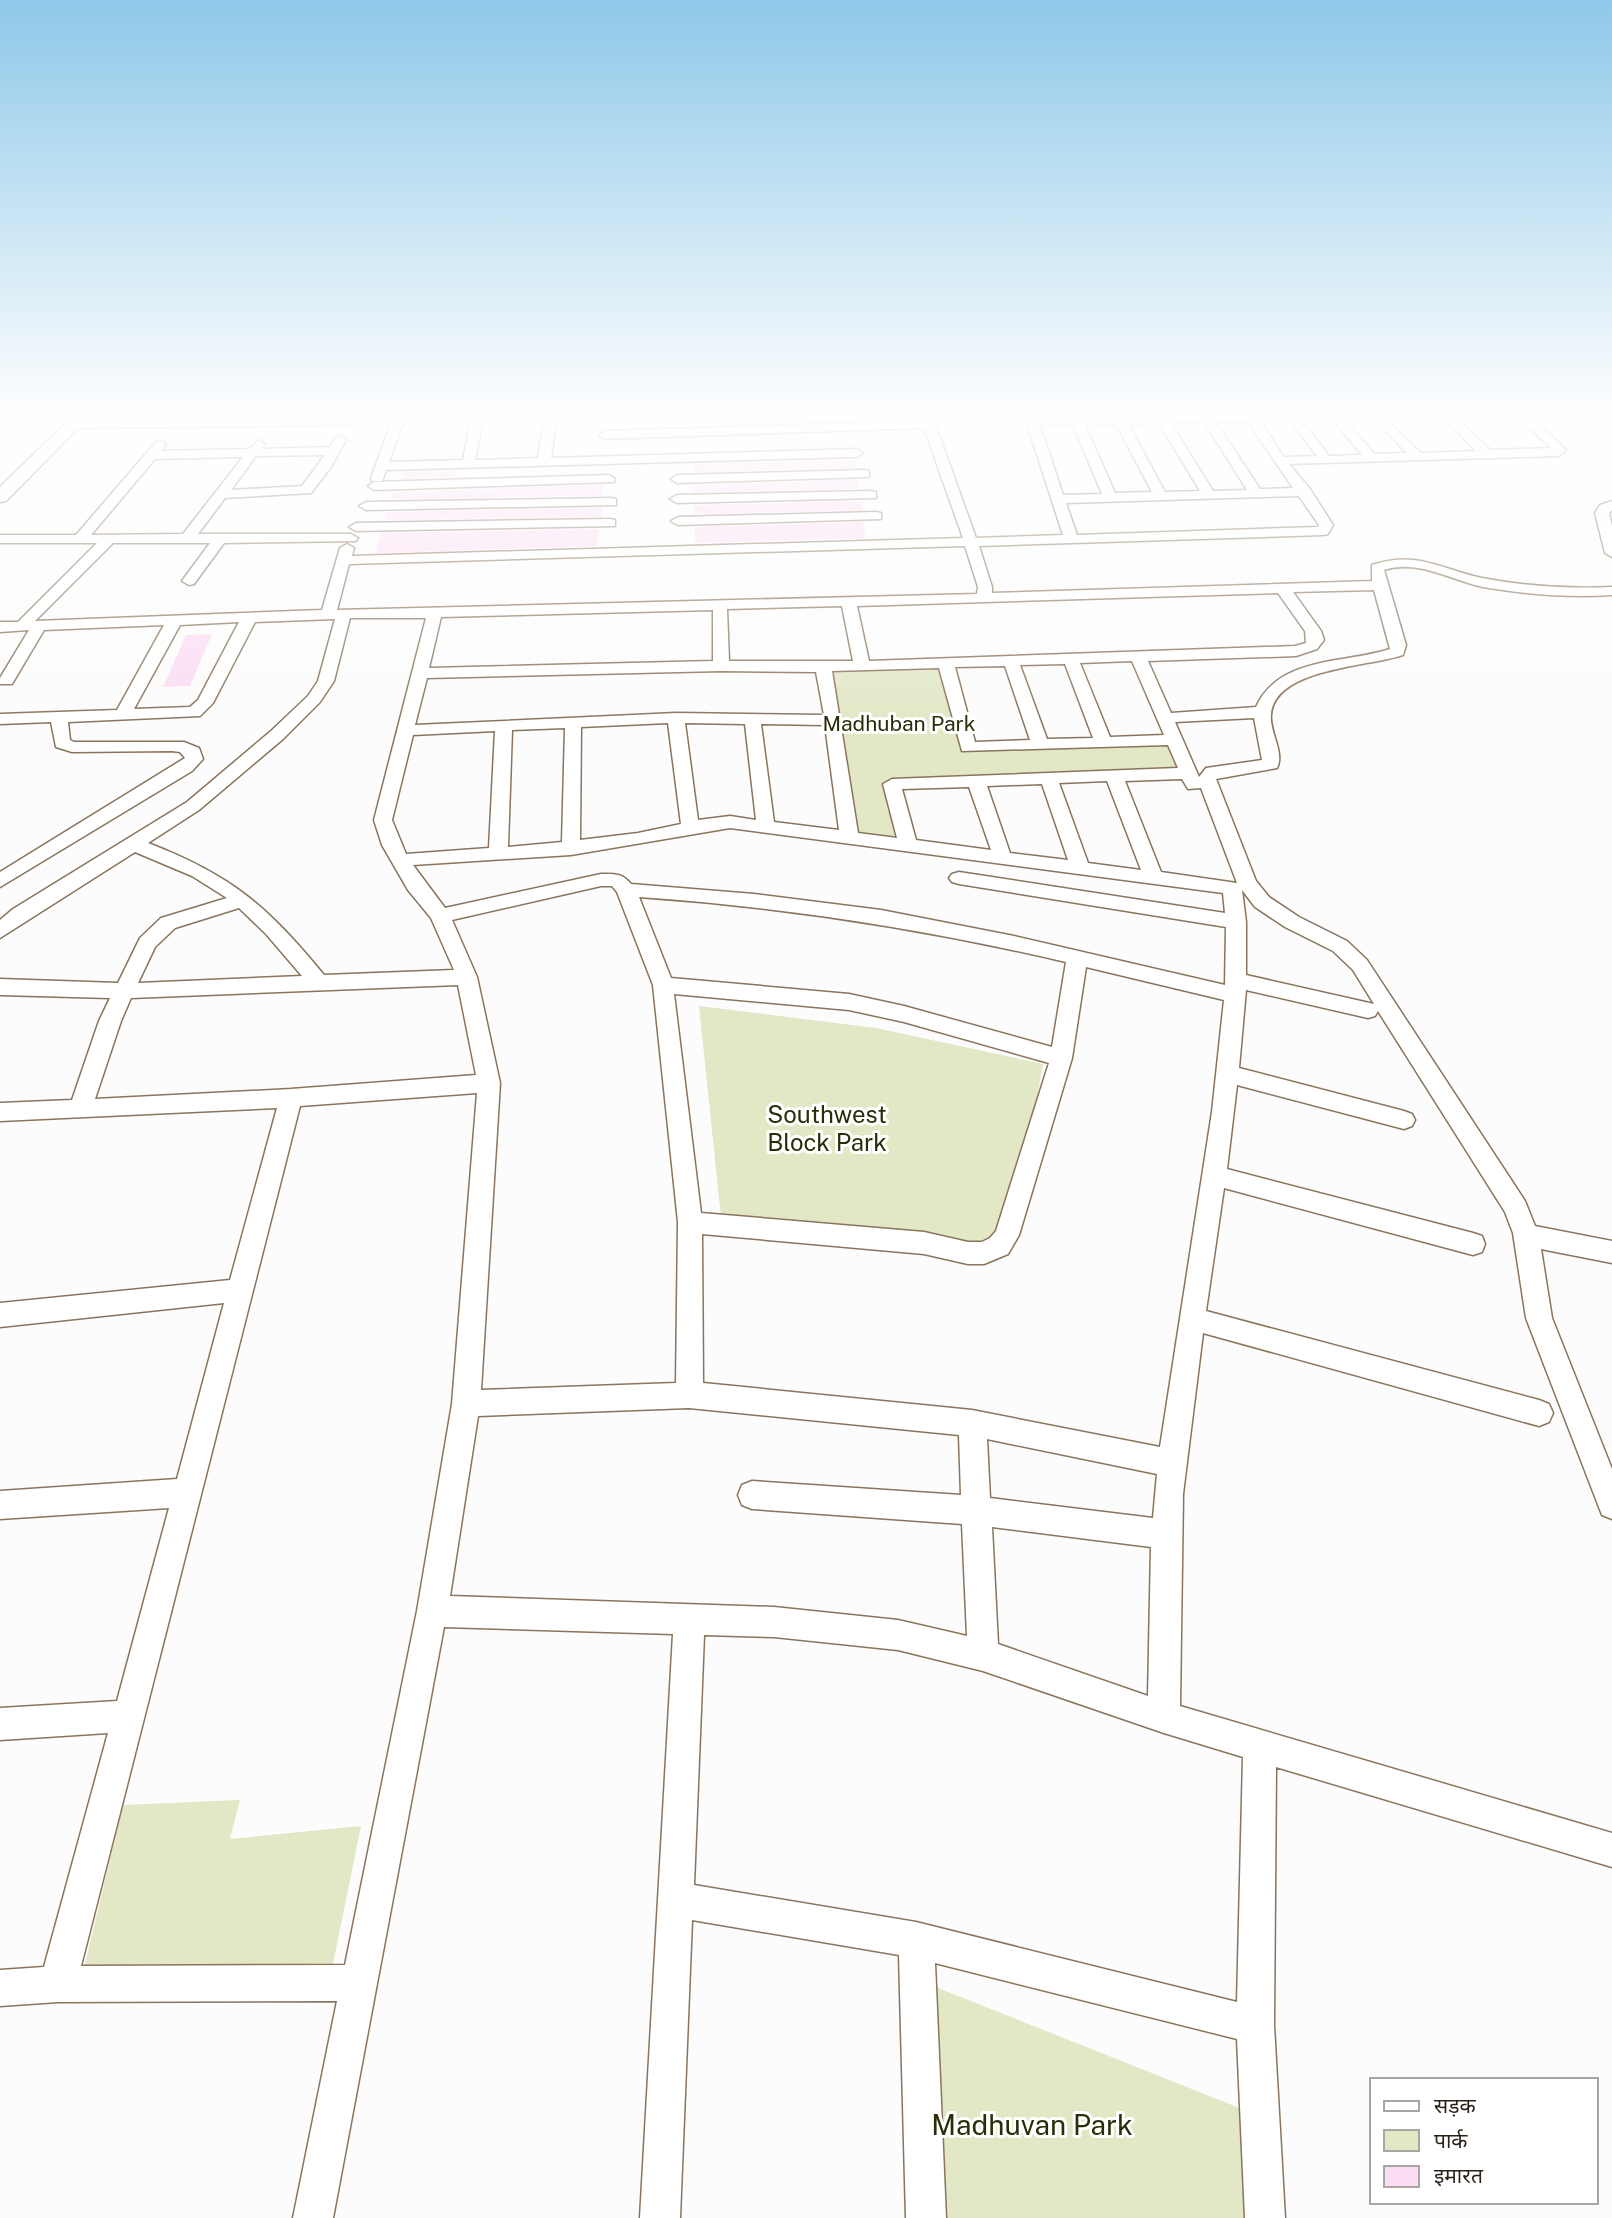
<svg xmlns="http://www.w3.org/2000/svg" width="1612" height="2218" viewBox="0 0 1612 2218" font-family="'Public Sans','Noto Sans Devanagari',sans-serif">
<rect width="100%" height="100%" fill="#fcfcfc"/>
<!-- green -->
<path fill="#e2e7c6" d="M946 663 968 747 1175 740 1189 773 892 784 908 846 849 838 823 667Z
M699 1006 876 1028 1043 1064 1010 1249 722 1227Z
M240 1800 230 1839 361 1826 329 1983 79 1989 123 1805Z
M933 1986 1247 2111V2218H946Z"/>
<!-- building -->
<path fill="#fadcf3" d="M854 460 855 468 694 472V464Z
M457 471 454 477 400 479 402 472Z
M858 480 859 489 694 492V485Z
M603 485V496L391 499 394 492Z
M862 501 863 510 694 514V505Z
M602 508 601 517 385 520 387 512Z
M863 522 866 538 695 543V527Z
M599 529 597 546 375 553 381 533Z
M212 634 190 686 163 687 186 635Z"/>
<g fill="none" stroke-linecap="round" stroke-linejoin="round">
<defs>
<path id="street" d="M394 415H406L389 462 463 460 472 415H484L475 460 538 458 545 415H557L551 458 857 449 863 453 857 457 386 470 382 481H372L371 478Z
M599 415H659L653 419 604 420 600 419Z
M920 415H932L976 538 1063 535 1024 415H1036L1037 418 1256 415 1284 457 1317 456 1286 415H1298L1329 456 1362 455 1329 415H1341L1374 454 1407 453 1370 415H1382L1421 453 1476 451 1442 415H1454L1490 450 1551 448 1516 415H1529L1566 450 1558 456 1289 464 1310 489 1333 525 1328 534 1323 535 979 546 992 587V593L1372 581V565C1417 550 1440 569 1482 578 1524 586 1569 589 1612 587V595C1569 598 1525 594 1483 587 1450 580 1418 559 1384 570L1406 645 1403 655C1368 667 1274 668 1271 715 1269 731 1285 753 1277 768L1216 779 1256 881 1269 897 1299 917 1347 941 1367 960 1525 1201 1535 1226 1612 1241V1263L1541 1249 1552 1318 1612 1469V1519L1602 1515 1526 1318 1513 1233 1505 1212 1378 1011 1375 1016 1368 1018 1246 990 1239 1068 1404 1111 1412 1114 1415 1120 1412 1126 1404 1129 1237 1085 1227 1169 1473 1233 1482 1236 1485 1244 1482 1252 1473 1255 1224 1188 1206 1311 1539 1400 1549 1404 1553 1413 1549 1422 1539 1426 1203 1333 1183 1494 1180 1706 1612 1833V1867L1276 1767 1274 2025 1285 2218H1245L1237 2039 935 1963 946 2218H906L899 1955 692 1920 680 2218H640L673 1634 444 1627 333 2218H293L337 2001 58 2002 0 2006V1970L44 1967 108 1733 0 1740V1708L117 1701 169 1508 0 1519V1491L177 1479 224 1303 0 1327V1303L230 1280 277 1108 0 1121V1103L72 1100 99 1021 110 998 0 995V979L118 983 140 938 161 918 227 898 192 876 135 852 0 938V920L13 909 187 802 271 731 308 696 318 681 335 619 255 622 213 703 200 716 68 722 70 740 74 742H184L199 748 203 759 192 771 0 887V872L185 758 180 752 172 751 72 752 56 747 51 722 0 724V714L117 710 164 625 44 630 12 684H0V678L29 630 0 632V622H18L97 543H0V535H76L156 442H164L166 445 161 451 249 449 259 440 265 444 262 449 330 447 336 437 340 436 346 440 331 467 311 493 225 498 198 534H351L358 538 356 541 224 543 194 584 189 585 182 581 210 543H113L35 621 322 610 340 548 347 544 354 548 352 556 963 538 924 428 605 439 599 435 605 431 922 421ZM1204 422 1247 490 1213 491 1171 423ZM1216 422H1248L1293 488 1260 489ZM1159 423 1200 491 1165 492 1128 424ZM1116 424 1152 492 1115 493 1085 425ZM1040 425H1073L1102 494 1063 495ZM325 455 302 486 231 490 256 456ZM243 457 183 534 91 535 155 459ZM1299 496 1319 525 1318 527 1077 535 1066 503ZM965 546 978 587 977 594 337 610 349 564ZM1374 590 1390 649C1344 664 1279 656 1256 707L1171 713 1148 661 1296 656 1317 649 1324 640 1321 631 1293 592ZM1278 593 1305 631 1306 643 1295 646 869 661 857 606ZM842 606 853 661H729L727 609ZM713 610V661L429 668 441 617ZM350 618H426L374 820 382 845 408 890 431 918 454 970 324 975C267 906 233 876 148 843L199 810 283 739 320 702 334 681ZM239 622 198 700 190 707 134 709 180 625ZM1132 661 1164 735 1110 737 1080 663ZM1065 664 1093 738 1047 739 1020 665ZM1005 666 1030 740 975 742 955 667ZM939 668 962 751 1168 745 1178 768 892 779 883 784 897 838 858 833 832 671ZM721 671 816 672 824 715 676 713 415 725 427 678ZM1254 718 1262 760 1206 768 1199 777 1175 722ZM668 723 681 824 638 833 580 840 581 727ZM685 723 745 724 756 820 730 816 698 820ZM761 724 825 725 839 830 774 822ZM565 728 562 842 508 847 512 730ZM495 731 489 848 406 854 392 820 413 735ZM1182 779 1188 789 1201 788 1237 883 1161 872 1125 781ZM1107 781 1141 870 1088 863 1059 783ZM1042 784 1068 860 1010 853 987 786ZM969 787 991 850 916 840 902 789ZM730 828 1223 893 1225 913 959 872 952 874 949 878 952 882 959 884 1226 927 1225 985 1014 936 881 910 754 894 631 884C622 873 615 874 601 874L445 908 413 865 571 855ZM601 886H612L617 892 653 985 678 1222 676 1383 481 1390 500 1083 477 977 452 920ZM1242 890 1255 907 1285 927 1333 951 1353 970 1374 1004 1246 975V922ZM639 897C783 907 925 929 1066 962L1052 1047 904 1006 849 994 671 978ZM239 908 266 934 302 976 138 983 155 947 175 928ZM1086 967 1224 1000 1212 1112 1160 1447 972 1410 703 1383 702 1234 924 1254 968 1264H984L1008 1254 1019 1235 1072 1058ZM458 985 476 1075 291 1089 95 1099 121 1021 131 998ZM674 994 849 1010 904 1022 1049 1063 996 1231 990 1238 982 1242H968L924 1232 701 1213ZM477 1093 452 1404 417 1611 345 1965 81 1966 300 1106ZM689 1408 959 1435 961 1495 752 1481 742 1485 738 1495 742 1505 752 1509 962 1524 967 1636 898 1620 774 1607 450 1596 478 1416ZM987 1439 1157 1474 1153 1518 990 1498ZM992 1527 1151 1547 1148 1696 998 1644ZM704 1635 774 1637 898 1650 983 1671 1164 1733 1243 1757 1237 2002 916 1922 694 1885Z
M347 418 351 419V425L74 428 68 424 74 420Z
M864 470 869 471V477L677 483 671 479 677 475Z
M609 475 615 479 614 482 374 490 368 486 374 482Z
M871 491 876 492V498L677 503 670 499 677 495Z
M611 498 616 499V505L366 510 359 506 366 502Z
M1612 501V510L1609 513 1612 526V557L1605 553 1595 513 1600 505Z
M876 512 881 513V519L678 525 671 521 678 517Z
M610 519 615 520V526L356 531 349 527 356 523Z"/>
<path id="secondary" d="M74 415H91L6 501 0 502V487Z"/>
</defs>
<!-- street casing -->
<use href="#street" stroke="#8a745c" stroke-width="3"/>
<!-- secondary casing -->
<use href="#secondary" stroke="#8a745c" stroke-width="3"/>
<!-- street -->
<use href="#street" fill="#fff" fill-rule="evenodd"/>
<!-- secondary -->
<use href="#secondary" fill="#fff" fill-rule="evenodd"/>
</g>
<!-- sky -->
<linearGradient id="sky" x2="0" y2="1"><stop stop-color="#8ec8e9"/><stop offset="0.57" stop-color="#fefefe"/><stop offset="1" stop-color="#fefefe" stop-opacity="0"/></linearGradient>
<rect width="1612" height="725" fill="url(#sky)"/>
<g text-anchor="middle" stroke-width="6" stroke-linejoin="round" paint-order="stroke">
<!-- far-park labels -->
<g font-size="21" fill="#2a2e08" stroke="#fff">
<text x="899" y="731">Madhuban Park</text>
</g>
<!-- park labels -->
<g font-size="24" fill="#2a2e08" stroke="#fff">
<text x="827" y="1123">Southwest<tspan x="827" dy="28">Block Park</tspan></text>
</g>
<!-- near-park labels -->
<g font-size="28" fill="#2a2e08" stroke="#fff">
<text x="1032" y="2135">Madhuvan Park</text>
</g>
</g>
<!-- legend -->
<rect x="1370" y="2078" width="228" height="126" fill="#ffffff" stroke="#a9a5a1" stroke-width="2"/>
<rect x="1384" y="2101" width="35" height="10" fill="#ffffff" stroke="#a9a5a1" stroke-width="2"/>
<text x="1434" y="2113" font-size="21" fill="#281f15">सड़क</text>
<rect x="1384" y="2130" width="35" height="21" fill="#e2e7c6" stroke="#a9a5a1" stroke-width="2"/>
<text x="1434" y="2148" font-size="21" fill="#281f15">पार्क</text>
<rect x="1384" y="2166" width="35" height="21" fill="#fadcf3" stroke="#a9a5a1" stroke-width="2"/>
<text x="1434" y="2183" font-size="21" fill="#281f15">इमारत</text>
</svg>
